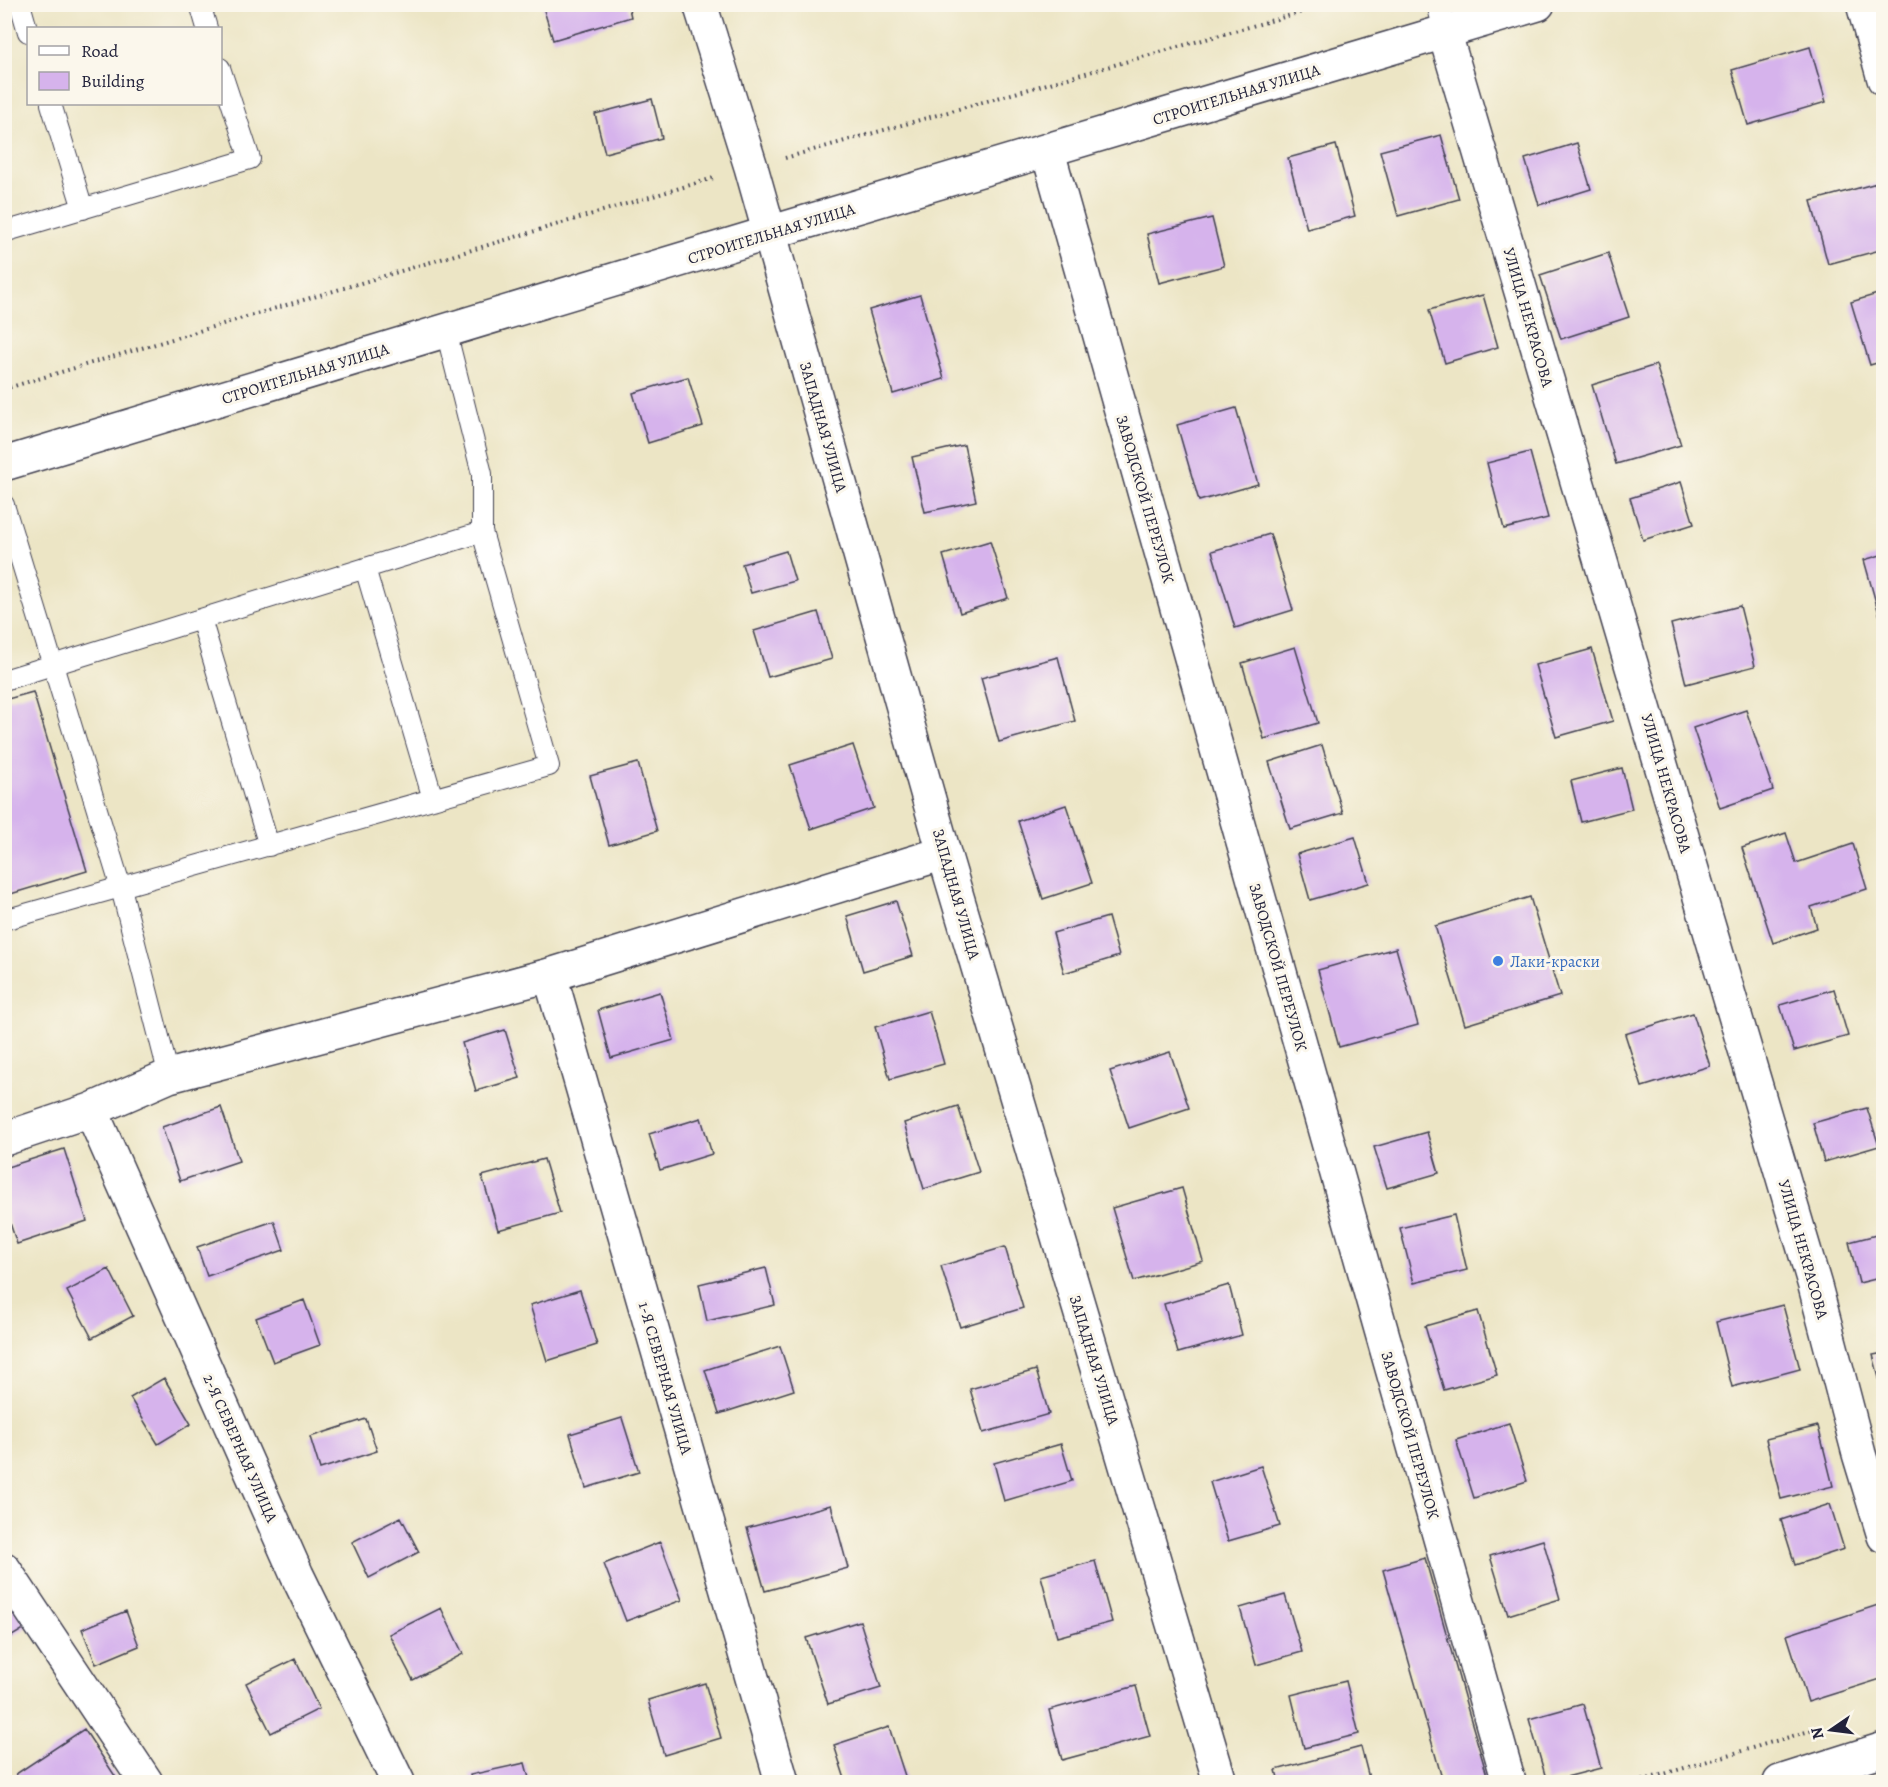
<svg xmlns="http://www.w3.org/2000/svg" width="1888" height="1787" viewBox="0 0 1888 1787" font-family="Alegreya,serif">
<rect width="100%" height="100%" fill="#fbf7ec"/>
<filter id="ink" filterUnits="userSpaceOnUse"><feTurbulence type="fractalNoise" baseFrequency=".0167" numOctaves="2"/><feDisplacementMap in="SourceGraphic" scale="12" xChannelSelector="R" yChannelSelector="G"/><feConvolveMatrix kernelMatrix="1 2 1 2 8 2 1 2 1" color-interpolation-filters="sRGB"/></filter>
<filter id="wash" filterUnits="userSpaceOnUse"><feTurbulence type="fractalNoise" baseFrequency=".008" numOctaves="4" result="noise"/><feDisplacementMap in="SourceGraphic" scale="24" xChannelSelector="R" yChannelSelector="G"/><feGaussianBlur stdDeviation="1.35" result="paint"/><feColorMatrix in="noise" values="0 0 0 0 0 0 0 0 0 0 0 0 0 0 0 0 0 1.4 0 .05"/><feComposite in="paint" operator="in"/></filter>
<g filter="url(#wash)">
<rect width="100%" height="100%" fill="#ece5c5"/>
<g id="blocks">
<!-- building -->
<path fill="#d6b3ec" d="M552 4H628L631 17 553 40 543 7Z
M1810 47 1826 102 1748 125 1732 70Z
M652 99 662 138 605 153 595 114Z
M1441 135 1459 199 1398 216 1380 151Z
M1577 143 1591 189 1539 205 1525 159Z
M1336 145 1355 216 1307 229 1288 158Z
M1877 183 1884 207V249L1828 264 1811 201Z
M1212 218 1224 266 1159 283 1147 234Z
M1608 253 1629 317 1561 339 1540 275Z
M1884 292V361L1870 365 1851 302Z
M920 295 944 379 893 394 869 310Z
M1483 295 1498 347 1445 363 1429 310Z
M1656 365 1681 445 1616 464 1592 385Z
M688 377 703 426 648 443 633 393Z
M1236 408 1258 484 1199 501 1177 425Z
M964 445 976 501 925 512 912 457Z
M1530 452 1548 518 1504 529 1487 463Z
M1681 482 1694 524 1643 540 1630 498Z
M1270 534 1293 610 1235 628 1212 551Z
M990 541 1008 598 960 613 943 555Z
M786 551 795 581 751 593 742 564Z
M1884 554V617H1880L1864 560Z
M1740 606 1755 666 1686 684 1671 624Z
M818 612 832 659 768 677 754 631Z
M1295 647 1318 723 1264 739 1242 663Z
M1592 649 1613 721 1556 737 1535 665Z
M1058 657 1075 721 999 742 981 678Z
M33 692 87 871 4 896V700Z
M1746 710 1773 790 1720 808 1693 728Z
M853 745 874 808 811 829 790 765Z
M1322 745 1343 813 1290 829 1269 762Z
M638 763 657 831 609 845 590 776Z
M1622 768 1632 809 1581 822 1571 781Z
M1066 805 1092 883 1043 899 1018 821Z
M1786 833 1796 863 1853 844 1867 889 1811 907 1817 928 1773 943 1742 848Z
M1355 837 1369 883 1310 900 1297 854Z
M1530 897 1560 996 1465 1025 1435 926Z
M896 901 913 956 863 971 847 916Z
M1108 917 1119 956 1064 973 1053 933Z
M1396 948 1418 1025 1339 1047 1318 970Z
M1834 989 1848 1036 1794 1051 1780 1005Z
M660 992 674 1040 611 1058 598 1010Z
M929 1011 944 1064 890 1079 875 1027Z
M1693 1013 1710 1066 1642 1087 1625 1034Z
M505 1030 520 1078 476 1091 462 1043Z
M1170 1052 1189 1108 1129 1128 1110 1071Z
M958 1106 979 1172 924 1189 904 1123Z
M221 1107 239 1161 180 1181 162 1127Z
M1867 1108 1879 1146 1824 1162 1813 1123Z
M701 1118 712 1154 660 1170 649 1134Z
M1427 1132 1439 1173 1387 1188 1374 1147Z
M64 1149 87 1221 17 1244 4 1205V1168Z
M544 1159 560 1213 498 1230 482 1176Z
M1182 1188 1203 1261 1134 1281 1112 1208Z
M1454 1215 1467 1270 1414 1283 1400 1228Z
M274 1221 284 1250 207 1276 197 1247Z
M1884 1233V1277L1859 1283 1849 1242Z
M1005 1247 1023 1308 960 1327 941 1266Z
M766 1268 775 1305 707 1321 699 1284Z
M109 1269 133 1316 92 1338 67 1291Z
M1229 1285 1242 1335 1178 1353 1164 1304Z
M580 1290 597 1345 547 1361 530 1305Z
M304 1300 320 1345 273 1362 256 1318Z
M1783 1305 1800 1369 1732 1387 1716 1322Z
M1478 1311 1497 1375 1444 1390 1425 1326Z
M780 1346 794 1390 719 1414 705 1370Z
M1884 1353V1393H1883L1873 1355Z
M1036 1370 1049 1414 983 1433 970 1389Z
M164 1378 191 1424 158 1444 130 1398Z
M622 1418 639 1472 586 1488 570 1434Z
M366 1419 377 1451 320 1469 310 1437Z
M1509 1423 1527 1481 1474 1498 1456 1440Z
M1818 1426 1833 1486 1781 1499 1766 1439Z
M1061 1444 1072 1481 1004 1501 994 1463Z
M1261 1466 1280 1526 1228 1541 1210 1482Z
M1830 1504 1844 1549 1795 1565 1781 1520Z
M831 1505 848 1568 765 1591 747 1528Z
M401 1517 419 1552 369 1578 352 1542Z
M1543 1540 1560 1599 1508 1615 1490 1556Z
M660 1542 682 1600 626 1621 604 1564Z
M1425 1558 1465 1700 1489 1782H1443L1383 1570Z
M1095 1561 1112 1622 1057 1637 1041 1576Z
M4 1593 27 1627 4 1641Z
M1285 1595 1302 1652 1256 1665 1240 1608Z
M1884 1603V1678L1808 1702 1787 1635Z
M441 1608 463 1654 413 1680 389 1634Z
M126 1611 139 1646 96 1664 82 1629Z
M860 1621 881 1688 828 1704 806 1638Z
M295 1659 319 1709 271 1733 246 1683Z
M1346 1681 1359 1734 1304 1748 1291 1695Z
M705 1683 721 1738 664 1755 648 1700Z
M1136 1686 1150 1736 1062 1760 1049 1710Z
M1583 1704 1601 1768 1547 1782 1529 1719Z
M889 1727 907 1782H846L834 1745Z
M84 1729 119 1782H21L16 1774Z
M1361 1747 1370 1782H1279L1276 1770Z
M525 1763 530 1782H471L470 1775Z"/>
</g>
</g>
<g filter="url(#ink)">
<use href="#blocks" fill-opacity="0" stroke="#403f50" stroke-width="1.5"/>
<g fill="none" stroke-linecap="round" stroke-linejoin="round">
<defs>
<path id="service" d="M20 4 28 32
M200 4 207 28
M1437 4 1444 31
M51 104 83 209
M4 232 250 159 220 68
M446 331 482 474V532
M4 505 121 888 169 1076
M365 568 433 799
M201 619 269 846
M4 680 482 532 549 766 4 920"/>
<path id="minor" d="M700 4 751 167 944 853 1220 1782
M1863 4 1884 79
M1444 31 1815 1286 1859 1454 1884 1536
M1048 152 1509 1782
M550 975 782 1782
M91 1110 297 1575 398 1782
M4 1139 91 1110 169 1076 550 975 944 853
M4 1569 146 1782"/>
<path id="tertiary" d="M4 464 769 233 1538 4
M1780 1782 1884 1749"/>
</defs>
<!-- service casing -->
<use href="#service" stroke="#403f50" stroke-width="22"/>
<!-- minor casing -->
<use href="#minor" stroke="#403f50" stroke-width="36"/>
<!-- tertiary casing -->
<use href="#tertiary" stroke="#403f50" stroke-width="36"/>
<!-- path -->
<path stroke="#403f50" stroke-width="4" stroke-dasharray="1.5 4.5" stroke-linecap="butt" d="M785 158 1330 4
M4 389 717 177
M1637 1782 1823 1727"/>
<!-- service -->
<use href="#service" stroke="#fff" stroke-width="20"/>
<!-- minor -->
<use href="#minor" stroke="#fff" stroke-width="33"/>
<!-- tertiary -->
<use href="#tertiary" stroke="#fff" stroke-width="33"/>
</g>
</g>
<!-- markers -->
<circle fill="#3f7fe0" stroke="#fbf7ec" stroke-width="2" cx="1498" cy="961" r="6"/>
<g text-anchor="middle" stroke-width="6" stroke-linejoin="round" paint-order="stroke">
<!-- street labels -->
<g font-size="16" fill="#22223b" stroke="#fbf7ec">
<text transform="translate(1236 94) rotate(-17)" y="6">СТРОИТЕЛЬНАЯ УЛИЦА</text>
<text transform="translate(771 233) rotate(-17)" y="6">СТРОИТЕЛЬНАЯ УЛИЦА</text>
<text transform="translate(1529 317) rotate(74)" y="6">УЛИЦА НЕКРАСОВА</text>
<text transform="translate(305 373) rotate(-17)" y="6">СТРОИТЕЛЬНАЯ УЛИЦА</text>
<text transform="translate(824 427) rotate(74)" y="6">ЗАПАДНАЯ УЛИЦА</text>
<text transform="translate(1146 499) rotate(74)" y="6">ЗАВОДСКОЙ ПЕРЕУЛОК</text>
<text transform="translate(1667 783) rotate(74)" y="6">УЛИЦА НЕКРАСОВА</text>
<text transform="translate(957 894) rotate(74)" y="6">ЗАПАДНАЯ УЛИЦА</text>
<text transform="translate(1279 967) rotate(74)" y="6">ЗАВОДСКОЙ ПЕРЕУЛОК</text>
<text transform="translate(1804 1249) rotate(74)" y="6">УЛИЦА НЕКРАСОВА</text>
<text transform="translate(1095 1360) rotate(73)" y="6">ЗАПАДНАЯ УЛИЦА</text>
<text transform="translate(666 1378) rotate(74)" y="6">1-Я СЕВЕРНАЯ УЛИЦА</text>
<text transform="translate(1411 1435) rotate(74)" y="6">ЗАВОДСКОЙ ПЕРЕУЛОК</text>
<text transform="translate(241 1448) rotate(66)" y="6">2-Я СЕВЕРНАЯ УЛИЦА</text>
</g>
<!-- shop labels -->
<g font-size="16" fill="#366cbe" stroke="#fbf7ec" text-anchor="start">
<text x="1510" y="967">Лаки-краски</text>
</g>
</g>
<!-- margin -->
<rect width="1888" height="1787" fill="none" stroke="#fbf7ec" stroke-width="24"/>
<!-- legend -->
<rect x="27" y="27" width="195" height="78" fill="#fbf7ec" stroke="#a4a2a5" stroke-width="1.5"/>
<rect x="39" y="46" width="30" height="9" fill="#ffffff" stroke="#a4a2a5" stroke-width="1.5"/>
<text x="81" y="57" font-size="18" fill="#22223b">Road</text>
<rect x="39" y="72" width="30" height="18" fill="#d6b3ec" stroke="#a4a2a5" stroke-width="1.5"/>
<text x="81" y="87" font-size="18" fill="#22223b">Building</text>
<!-- north arrow -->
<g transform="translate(1831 1730) rotate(256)" stroke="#fbf7ec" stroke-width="4.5" paint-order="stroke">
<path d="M0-4.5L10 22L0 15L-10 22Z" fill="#22223b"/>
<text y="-9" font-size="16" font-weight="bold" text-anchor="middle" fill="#22223b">N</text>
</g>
</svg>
